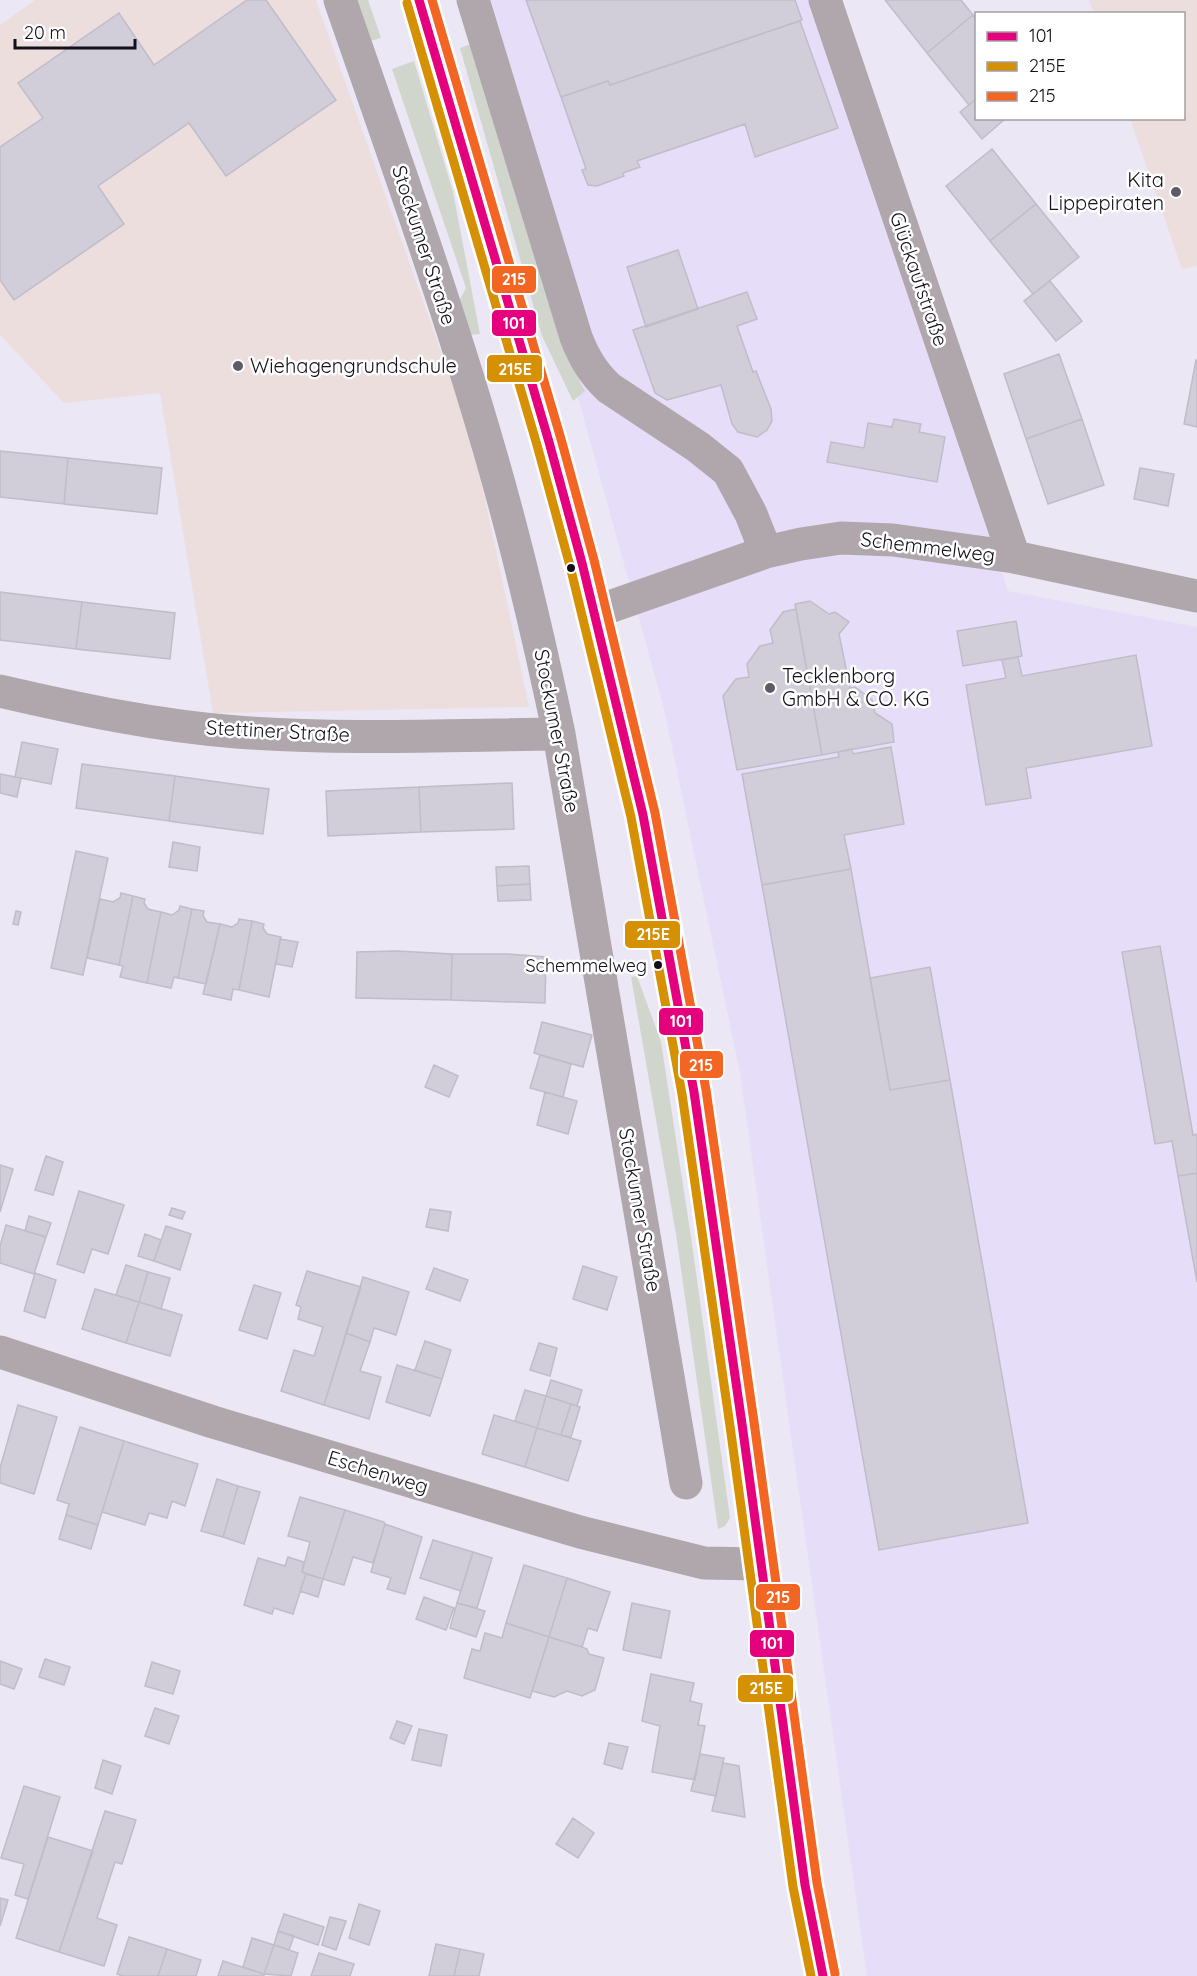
<svg xmlns="http://www.w3.org/2000/svg" width="1197" height="1976" viewBox="0 0 1197 1976" font-family="Quicksand,sans-serif">
<rect width="100%" height="100%" fill="#ebe7f4"/>
<!-- built -->
<path fill="#e6def8" d="M457 0H810L1008 591 1197 627V1976H867L740 1073 664 709 560 332Z"/>
<!-- education -->
<path fill="#ecdedd" d="M35 0H316L473 442 529 707 213 713 160 393 64 403 0 335V25Z
M1089 0H1197V266L1182 269 1130 119 1184 118V14L1094 13Z"/>
<!-- green -->
<path fill="#d0d6cc" d="M356 0H368L381 38 370 41Z
M471 44 567 358 585 391 573 401 542 336 460 48Z
M414 61 453 192 480 334 465 335 455 309 466 288 392 69Z
M637 976 661 1042 691 1237 730 1518 725 1526 718 1529 676 1234 631 977Z"/>
<!-- building -->
<path fill="#d1cdd9" stroke="#c0bcc8" stroke-width="1.5" d="M247 0H266L336 100 226 176 189 123 98 186 124 224 14 300 0 280V147L43 118 18 83 119 13 154 65Z
M526 0H795L802 20 610 85 608 81 561 97Z
M885 0H961L973 15 927 53Z
M973 15 976 20V99L969 105 927 53Z
M800 21 838 128 755 157 745 124 637 161 640 167 623 173 624 176 597 186 588 185 582 170 586 169 561 97 608 81 610 85Z
M976 99V118H1006L982 139 960 112Z
M992 149 1036 204 990 241 946 186Z
M1036 204 1079 257 1033 294 990 241Z
M678 250 698 309 646 327 627 267Z
M1050 281 1082 321 1056 341 1024 301Z
M747 292 757 319 737 326 753 372 756 371 771 409 772 421 767 430 757 437 738 432 732 424 721 385 667 400 655 393 633 330Z
M1059 354 1082 419 1026 439 1004 374Z
M1196 360H1197V427L1184 424Z
M894 419 921 424 919 432 945 437 937 482 827 462 831 442 864 448 868 423 892 427Z
M1082 419 1104 485 1048 504 1026 439Z
M0 451 68 458 64 504 0 497Z
M68 458 162 468 157 514 64 504Z
M1140 468 1174 474 1168 506 1134 499Z
M0 592 82 602 76 649 0 640Z
M810 601 829 614 835 612 849 622 839 634 850 688 855 687 872 700 875 713 892 724 894 742 822 755 795 604Z
M82 602 175 613 170 659 76 649Z
M796 609 822 755 737 770 723 696 736 679 749 677 747 664 760 646 773 643 770 630 783 612Z
M1016 621 1022 656 963 666 957 631Z
M1136 655 1152 746 1026 768 1031 798 986 805 966 685 1006 678 1002 660 1018 657 1022 676Z
M22 742 58 749 51 784 15 777Z
M891 747 904 824 844 835 851 869 762 885 742 774 839 757 838 752 852 749 853 754Z
M82 764 175 776 169 821 76 808Z
M0 774 21 778 17 797 0 793Z
M175 776 269 789 263 834 169 821Z
M512 783 514 829 421 832 419 787Z
M419 787 421 832 328 836 326 791Z
M173 842 200 847 197 871 169 867Z
M76 851 108 858 83 975 51 968Z
M529 866 530 884 497 886 496 867Z
M851 869 890 1090 950 1080 1028 1523 879 1550 762 885Z
M530 884 531 900 498 901 497 886Z
M121 893 133 896 119 965 87 958 100 899 113 902 120 898Z
M133 896 145 899 144 903 148 909 161 912 147 983 120 977 123 966 119 965Z
M180 906 192 909 178 978 174 977 171 988 147 983 161 912 172 915 179 910Z
M192 909 204 911 203 916 207 922 220 924 206 984 178 978Z
M16 911 21 912 18 925 13 924Z
M239 919 252 921 239 990 233 989 231 1000 203 994 220 924 232 927 238 923Z
M252 921 264 924 263 928 267 934 281 937 269 997 239 990Z
M280 939 298 942 292 967 276 964Z
M1160 946 1193 1135 1197 1134V1173L1178 1176 1172 1141 1155 1144 1122 952Z
M397 951 452 954 451 1000 356 998 357 952Z
M452 954H507L546 957 545 1003 451 1000Z
M930 967 950 1080 890 1090 870 978Z
M542 1022 592 1035 583 1067 534 1053Z
M540 1055 571 1064 563 1097 530 1088Z
M434 1065 458 1076 449 1097 425 1087Z
M545 1092 577 1101 568 1134 537 1125Z
M46 1156 63 1162 53 1195 35 1190Z
M0 1165 13 1169 0 1212Z
M1197 1173V1282L1178 1176Z
M79 1191 124 1205 108 1254 92 1249 84 1273 57 1264Z
M172 1208 185 1212 182 1219 169 1215Z
M430 1209 451 1212 448 1231 426 1227Z
M29 1216 51 1223 46 1237 25 1231Z
M6 1225 46 1237 34 1274 0 1263V1246Z
M166 1226 191 1234 180 1270 154 1261Z
M145 1234 161 1240 154 1261 138 1256Z
M126 1265 148 1272 139 1302 116 1295Z
M583 1266 617 1277 607 1310 573 1299Z
M434 1268 468 1280 460 1301 426 1289Z
M307 1271 361 1287 324 1405 281 1391 294 1350 314 1356 323 1327 298 1319 301 1307 296 1305Z
M148 1272 170 1278 161 1309 139 1302Z
M35 1273 56 1280 45 1318 24 1311Z
M363 1277 409 1292 396 1335 374 1328 370 1342 346 1333Z
M254 1285 281 1293 267 1339 239 1330Z
M95 1289 139 1302 126 1343 82 1329Z
M139 1302 182 1315 170 1356 126 1343Z
M346 1333 370 1342 360 1371 381 1377 369 1419 324 1405Z
M425 1341 451 1350 442 1379 415 1370Z
M539 1343 557 1348 550 1376 530 1370Z
M397 1365 442 1379 430 1416 386 1402Z
M551 1380 582 1390 577 1406 546 1396Z
M525 1390 546 1396 537 1428 515 1421Z
M546 1396 571 1404 561 1435 537 1428Z
M571 1404 580 1407 571 1437 561 1435Z
M18 1405 57 1417 34 1494 0 1483V1468Z
M494 1415 537 1428 525 1467 482 1454Z
M80 1427 124 1441 98 1525 66 1515 69 1504 57 1500Z
M537 1428 581 1441 568 1481 525 1467Z
M124 1441 198 1464 185 1506 172 1501 167 1518 149 1513 145 1525 102 1512Z
M217 1479 238 1486 223 1537 201 1531Z
M238 1486 260 1492 244 1544 223 1537Z
M300 1497 345 1510 323 1579 302 1572 310 1542 288 1536Z
M345 1510 384 1522 385 1524 373 1563 353 1557 344 1585 323 1579Z
M66 1515 98 1525 91 1549 59 1539Z
M385 1524 422 1537 405 1594 387 1589 391 1578 371 1572Z
M433 1540 473 1552 461 1591 420 1578Z
M473 1552 492 1558 477 1608 457 1603Z
M288 1557 304 1562 302 1572 306 1574 293 1614 274 1608 272 1614 244 1605 258 1558 285 1566Z
M524 1565 567 1578 549 1637 506 1623Z
M306 1574 323 1579 318 1597 300 1591Z
M567 1578 610 1592 597 1631 588 1628 582 1647 549 1637Z
M424 1597 454 1608 446 1630 416 1619Z
M457 1603 485 1611 476 1637 450 1628Z
M632 1603 670 1611 661 1658 623 1650Z
M506 1623 549 1637 530 1698 464 1678 472 1649 480 1651 485 1633 502 1638Z
M549 1637 582 1647 587 1649 589 1654 604 1658 595 1690 582 1696 567 1691 554 1697 532 1691Z
M45 1659 70 1667 64 1685 39 1677Z
M0 1661 22 1669 14 1689 0 1684Z
M152 1662 180 1671 173 1694 145 1686Z
M651 1674 694 1683 690 1701 702 1704 698 1725 705 1726 695 1780 652 1772 660 1726 642 1721Z
M155 1708 179 1716 169 1744 145 1736Z
M397 1721 412 1726 404 1744 390 1738Z
M419 1729 447 1735 441 1766 412 1760Z
M609 1743 628 1747 622 1769 604 1764Z
M700 1754 724 1758 716 1796 691 1791Z
M103 1760 121 1766 112 1794 95 1788Z
M723 1763 739 1766 745 1817 712 1811Z
M24 1786 60 1797 28 1899 15 1895 24 1864 1 1858Z
M105 1811 136 1820 122 1864 115 1862 97 1918 117 1925 104 1966 59 1952Z
M573 1818 594 1833 578 1858 556 1844Z
M48 1837 93 1851 59 1952 16 1938Z
M0 1898 8 1900 0 1926Z
M359 1904 380 1911 369 1945 349 1938Z
M284 1914 324 1927 318 1945 278 1931Z
M330 1917 346 1921 336 1950 322 1945Z
M278 1931 294 1936 289 1950 274 1945Z
M129 1937 167 1949 158 1976H123L117 1974Z
M252 1938 274 1945 264 1974 243 1967Z
M436 1944 460 1949 454 1976H429Z
M274 1945 298 1953 291 1976 264 1974Z
M167 1949 201 1960 196 1976H158Z
M460 1949 484 1954 479 1976H454Z
M319 1953 354 1964 350 1976H311Z
M223 1961 264 1974V1976H218Z"/>
<g fill="none" stroke-linecap="round" stroke-linejoin="round">
<!-- minor -->
<path stroke="#afa7ab" stroke-width="33" d="M340 0C392 150 446 300 490 452 517 545 539 639 559 734L686 1483
M473 0 576 337C584 358 593 373 609 388L698 447 728 471 751 514 766 552
M825 0 1014 557
M595 612 766 552 801 544 841 538 893 540 1014 557 1197 596
M0 691C78 709 157 726 237 732 344 740 452 735 559 734
M0 1352 213 1422 580 1532 704 1563 761 1564"/>
<!-- major -->
<path stroke="#b2aab0" stroke-width="33" d="M419 0 549 442 582 563 643 815 694 1092 742 1424 805 1885 823 1976"/>
<defs>
<path id="bus-1" d="M419 0 549 442 582 563 643 815 694 1092 742 1424 805 1885 823 1976"/>
<path id="bus-2" d="M407 3 537 445 570 566 631 817 682 1094 730 1426 793 1887 811 1976"/>
<path id="bus-3" d="M432 0 561 439 594 560 655 813 706 1090 754 1422 817 1883 835 1974"/>
</defs>
<!-- bus-1 casing -->
<use href="#bus-1" stroke="#fff" stroke-width="14"/>
<!-- bus-2 casing -->
<use href="#bus-2" stroke="#fff" stroke-width="14"/>
<!-- bus-3 casing -->
<use href="#bus-3" stroke="#fff" stroke-width="14"/>
<!-- bus-1 -->
<use href="#bus-1" stroke="#e5007d" stroke-width="9"/>
<!-- bus-2 -->
<use href="#bus-2" stroke="#d59004" stroke-width="9"/>
<!-- bus-3 -->
<use href="#bus-3" stroke="#f26522" stroke-width="9"/>
</g>
<!-- markers -->
<g fill="#5f5b66" stroke="#fff" stroke-width="2">
<circle cx="1176" cy="192" r="6"/>
<circle cx="238" cy="366" r="6"/>
<circle cx="770" cy="688" r="6"/>
</g>
<g fill="#13101a" stroke="#fff" stroke-width="2">
<circle cx="571" cy="568" r="5"/>
<circle cx="658" cy="965" r="5"/>
</g>
<g text-anchor="middle" stroke-width="5" stroke-linejoin="round" paint-order="stroke">
<!-- bus labels -->
<g font-size="18" fill="#13101a" stroke="#fff" text-anchor="end">
<text x="647" y="972">Schemmelweg</text>
</g>
<!-- poi labels -->
<g font-size="20" fill="#13101a" stroke="#fff" text-anchor="start">
<text x="1164" y="187" text-anchor="end">Kita<tspan x="1164" dy="23">Lippepiraten</tspan></text>
<text x="250" y="373">Wiehagengrundschule</text>
<text x="782" y="683">Tecklenborg<tspan x="782" dy="23">GmbH &amp; CO. KG</tspan></text>
</g>
<!-- street labels -->
<g font-size="20" fill="#13101a" stroke="#fff">
<text transform="translate(424 245) rotate(72)" y="7">Stockumer Straße</text>
<text transform="translate(919 279) rotate(71)" y="7">Glückaufstraße</text>
<text transform="translate(928 547) rotate(7)" y="7">Schemmelweg</text>
<text transform="translate(278 731) rotate(3)" y="7">Stettiner Straße</text>
<text transform="translate(557 731) rotate(79)" y="7">Stockumer Straße</text>
<text transform="translate(640 1210) rotate(80)" y="7">Stockumer Straße</text>
<text transform="translate(378 1472) rotate(17)" y="7">Eschenweg</text>
</g>
</g>
<g stroke="#fff" stroke-width="2">
<rect x="491" y="265" width="46" height="29" rx="6" fill="#f26522"/>
<rect x="491" y="309" width="46" height="28" rx="6" fill="#e5007d"/>
<rect x="486" y="354" width="57" height="29" rx="6" fill="#d59004"/>
<rect x="624" y="920" width="57" height="29" rx="6" fill="#d59004"/>
<rect x="658" y="1007" width="46" height="29" rx="6" fill="#e5007d"/>
<rect x="679" y="1050" width="45" height="29" rx="6" fill="#f26522"/>
<rect x="755" y="1583" width="46" height="28" rx="6" fill="#f26522"/>
<rect x="749" y="1629" width="46" height="29" rx="6" fill="#e5007d"/>
<rect x="737" y="1674" width="57" height="29" rx="6" fill="#d59004"/>
</g>
<g font-size="16" text-anchor="middle" font-weight="bold" fill="#fff">
<text x="514" y="285">215</text>
<text x="514" y="329">101</text>
<text x="515" y="375">215E</text>
<text x="653" y="940">215E</text>
<text x="681" y="1027">101</text>
<text x="701" y="1071">215</text>
<text x="778" y="1603">215</text>
<text x="772" y="1649">101</text>
<text x="766" y="1694">215E</text>
</g>
<!-- legend -->
<rect x="975" y="12" width="210" height="108" fill="#ffffff" stroke="#a19fa3" stroke-width="1.5"/>
<rect x="987" y="32" width="30" height="9" fill="#e5007d" stroke="#a19fa3" stroke-width="1.5"/>
<text x="1029" y="42" font-size="18" fill="#13101a">101</text>
<rect x="987" y="62" width="30" height="9" fill="#d59004" stroke="#a19fa3" stroke-width="1.5"/>
<text x="1029" y="72" font-size="18" fill="#13101a">215E</text>
<rect x="987" y="92" width="30" height="9" fill="#f26522" stroke="#a19fa3" stroke-width="1.5"/>
<text x="1029" y="102" font-size="18" fill="#13101a">215</text>
<!-- scale -->
<path d="M15 39v9h120v-9" fill="none" stroke="#13101a" stroke-width="3"/>
<text x="24" y="39" font-size="18" fill="#13101a" stroke="#ffffff" stroke-width="4.5" paint-order="stroke">20 m</text>
</svg>
